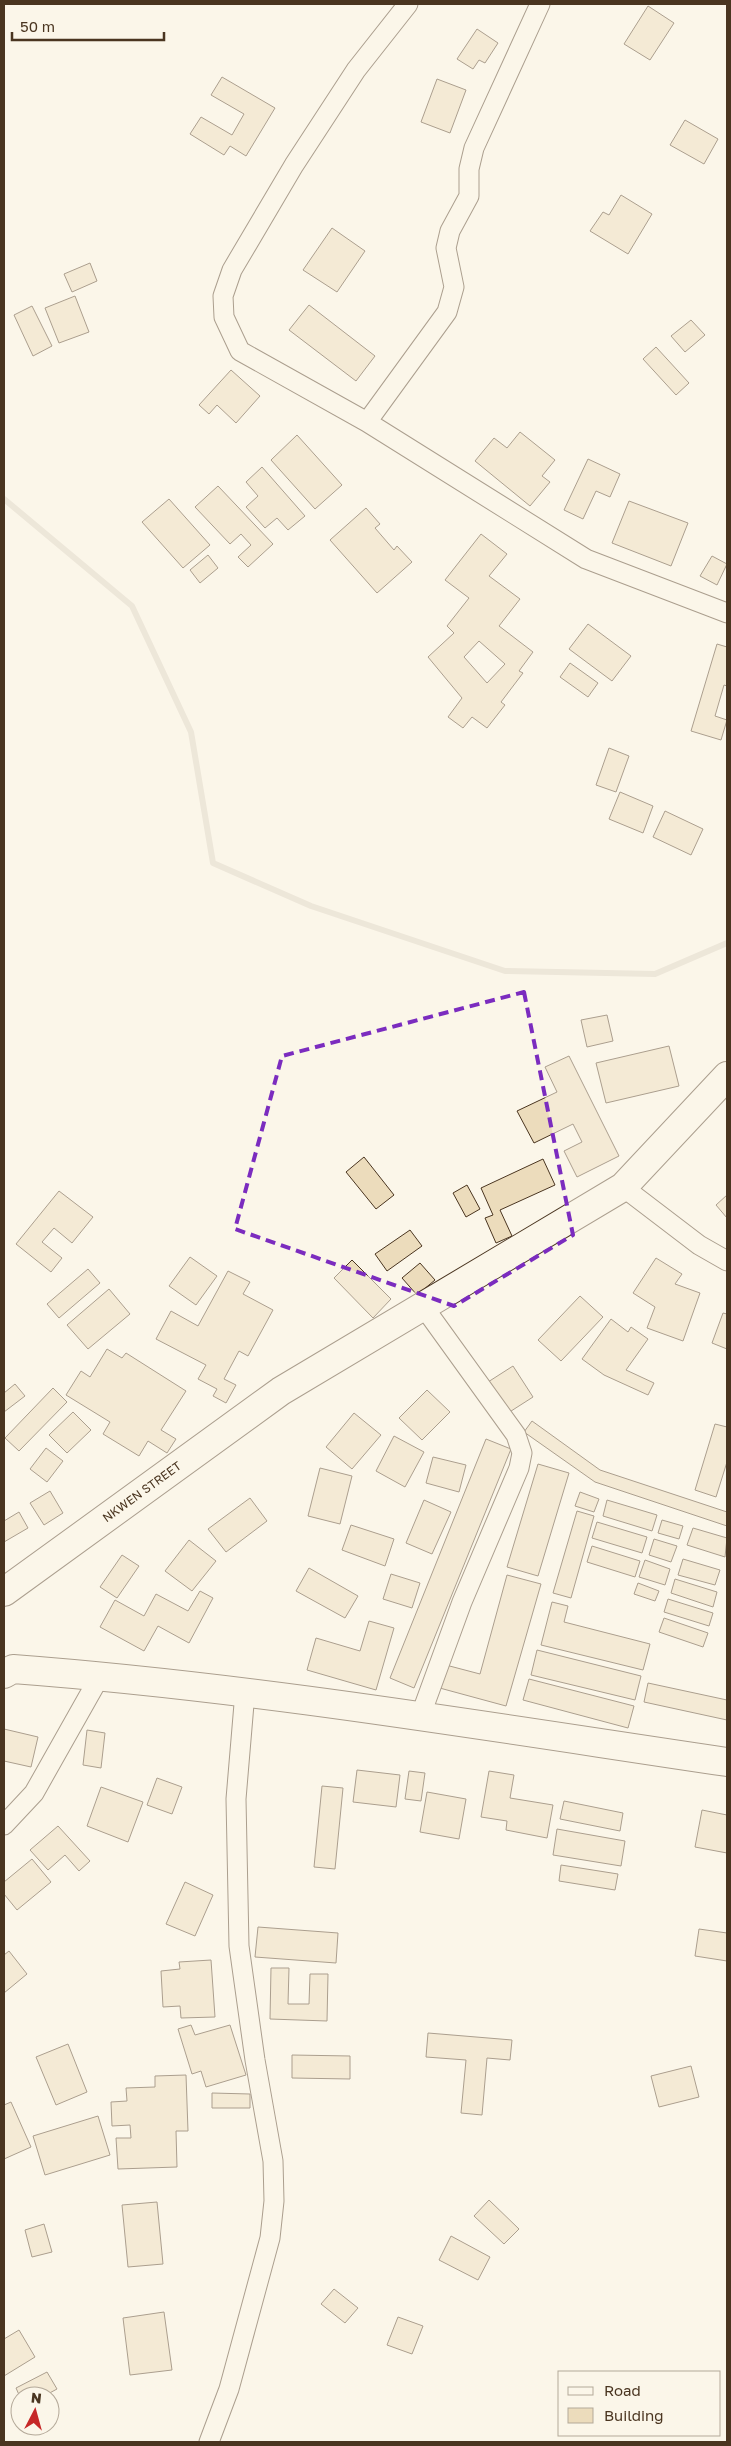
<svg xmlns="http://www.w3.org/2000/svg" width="731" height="2446" viewBox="0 0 731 2446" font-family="'Golos Text',sans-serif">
<rect width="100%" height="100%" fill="#fbf6e9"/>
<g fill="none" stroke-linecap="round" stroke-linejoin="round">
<!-- stream -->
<path stroke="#dcd4c6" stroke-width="6" d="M4 499 132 606 191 732 213 863 311 906 505 971 655 974 727 943"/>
</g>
<!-- building -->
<path fill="#ecdcbc" stroke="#4a3520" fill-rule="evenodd" d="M648 6 674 23 650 60 624 44Z
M477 29 498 43 485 63 479 60 473 69 457 59Z
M222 77 275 108 246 156 230 146 224 155 190 134 201 117 232 135 244 114 211 95Z
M437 79 466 90 450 133 421 122Z
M685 120 718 139 704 164 670 145Z
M621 195 652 214 628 254 590 231 603 212 609 215Z
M332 228 365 251 337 292 303 270Z
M90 263 97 281 72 292 64 274Z
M75 296 89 332 59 343 45 308Z
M309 305 375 356 356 381 289 330Z
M32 306 52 346 33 356 14 315Z
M691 320 705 335 685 352 671 336Z
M656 347 689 383 676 395 643 359Z
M231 370 260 396 236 423 217 405 209 414 199 405Z
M520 432 555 460 542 476 550 482 530 506 475 461 494 438 507 448Z
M297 435 342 485 315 509 271 460Z
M588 459 620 474 610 497 596 491 583 519 564 510Z
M262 467 305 516 288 530 277 518 265 528 246 507 258 496 246 482Z
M218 486 273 544 248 567 238 557 251 545 241 534 230 544 195 507Z
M169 499 210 545 183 568 142 522Z
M629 501 688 523 671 566 612 543Z
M366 508 380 524 375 528 394 550 397 546 412 562 377 593 330 540Z
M481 534 507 554 489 576 520 599 499 626 533 652 519 671 523 673 501 702 505 705 487 728 472 717 463 728 448 717 462 698 428 657 454 633 447 626 469 598 445 580ZM479 641 505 664 487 683 464 657Z
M208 555 218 568 200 583 190 570Z
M712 556 727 564 717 585 700 576Z
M588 624 631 656 612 681 569 649Z
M717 644 727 647V686L724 685 715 716 727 720 721 740 691 731Z
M570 663 598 683 588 697 560 677Z
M609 748 629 756 616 792 596 785Z
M620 792 653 806 643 833 609 819Z
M665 811 703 829 691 855 653 837Z
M607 1015 613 1041 587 1047 581 1020Z
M669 1046 679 1086 606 1103 596 1063Z
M569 1056 619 1156 577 1177 564 1151 582 1142 573 1124 534 1143 517 1111 557 1092 545 1067Z
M364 1157 394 1195 376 1209 346 1172Z
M543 1159 555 1185 500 1210 512 1236 496 1243 485 1218 493 1215 481 1188Z
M467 1185 480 1209 466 1217 453 1193Z
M59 1191 93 1217 72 1243 54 1228 42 1242 62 1258 51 1272 16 1244Z
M727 1195V1218L716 1205Z
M410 1230 422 1246 387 1271 375 1254Z
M190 1257 217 1276 196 1305 169 1286Z
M656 1258 682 1274 675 1284 700 1293 683 1341 647 1328 655 1307 633 1293Z
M352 1260 391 1299 373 1318 334 1278Z
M420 1263 435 1280 417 1295 402 1278Z
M88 1269 100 1283 59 1318 47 1304Z
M228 1271 250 1282 243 1294 273 1310 248 1356 239 1351 224 1379 236 1385 226 1403 213 1396 217 1389 198 1379 206 1365 156 1339 171 1311 198 1326Z
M109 1289 130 1314 88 1349 67 1325Z
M580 1296 603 1317 561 1361 538 1340Z
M723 1313 727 1314V1349L712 1343Z
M611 1319 628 1332 631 1327 648 1339 626 1370 654 1383 648 1395 604 1375 582 1359Z
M107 1349 122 1358 126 1353 186 1391 161 1430 176 1439 167 1453 148 1441 139 1456 103 1434 110 1422 66 1395 81 1371 90 1377Z
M513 1366 533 1397 508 1413 488 1382Z
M15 1384 25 1396 4 1412V1393Z
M53 1388 67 1402 19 1451 5 1438Z
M427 1390 450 1412 422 1440 399 1418Z
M73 1412 91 1430 67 1453 49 1435Z
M354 1413 381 1435 352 1469 326 1447Z
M532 1421 600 1470 727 1512V1526L595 1482 524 1432Z
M715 1424 727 1427V1462L716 1497 695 1490Z
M394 1436 424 1452 405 1487 376 1471Z
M486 1439 511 1449 414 1688 390 1678Z
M46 1448 63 1461 47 1482 30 1469Z
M433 1457 466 1465 459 1492 426 1483Z
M538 1464 569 1473 538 1576 507 1567Z
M320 1468 352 1476 340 1524 308 1516Z
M50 1491 63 1513 44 1525 30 1503Z
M580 1492 599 1499 594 1512 575 1506Z
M250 1498 267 1521 226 1552 208 1529Z
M424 1500 451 1512 432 1554 406 1543Z
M607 1500 657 1515 652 1531 603 1516Z
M577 1511 594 1516 571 1598 553 1593Z
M19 1512 28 1528 4 1542V1521Z
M662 1520 683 1526 679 1539 658 1533Z
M597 1522 647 1537 642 1553 592 1538Z
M351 1525 394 1539 385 1566 342 1550Z
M693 1528 727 1538 725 1557 687 1545Z
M654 1539 677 1546 671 1562 649 1555Z
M189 1540 216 1561 192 1591 165 1571Z
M592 1546 640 1561 635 1577 587 1562Z
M122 1555 139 1566 117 1598 100 1587Z
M683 1559 720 1570 715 1585 678 1575Z
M645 1560 670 1569 665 1585 639 1577Z
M309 1568 358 1596 345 1618 296 1591Z
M391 1574 420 1583 412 1608 383 1599Z
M507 1575 541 1584 506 1706 436 1687 442 1664 480 1674Z
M675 1579 717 1592 713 1607 671 1593Z
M638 1583 659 1591 655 1601 634 1594Z
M200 1591 213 1598 189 1643 158 1626 144 1651 100 1627 115 1600 144 1616 156 1594 188 1611Z
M668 1599 713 1613 709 1626 664 1612Z
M552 1602 568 1606 564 1622 650 1644 643 1670 541 1645Z
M664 1618 708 1633 703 1647 659 1632Z
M369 1621 394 1628 376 1690 307 1670 316 1638 360 1651Z
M537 1650 641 1676 635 1700 531 1675Z
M529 1679 634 1706 628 1728 523 1700Z
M648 1683 727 1700V1720L644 1702Z
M4 1729 38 1737 31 1767 4 1761Z
M87 1730 105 1733 101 1768 83 1765Z
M357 1770 400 1775 396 1807 353 1802Z
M409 1771 425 1773 421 1801 405 1799Z
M489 1771 514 1775 510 1798 553 1805 547 1838 506 1830 507 1821 481 1817Z
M157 1778 182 1787 172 1814 147 1805Z
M322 1786 343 1788 335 1869 314 1867Z
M101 1787 143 1802 128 1842 87 1826Z
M427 1792 466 1799 459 1839 420 1832Z
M564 1801 623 1813 620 1831 560 1819Z
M702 1810 727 1815V1853L695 1847Z
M58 1826 90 1861 79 1871 65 1855 48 1870 30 1850Z
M557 1829 625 1841 621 1866 553 1855Z
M32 1859 51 1882 17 1910 4 1894V1882Z
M561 1865 618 1874 615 1890 559 1881Z
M185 1882 213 1895 195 1936 166 1924Z
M258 1927 338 1933 336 1963 255 1957Z
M699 1929 727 1933V1961L695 1956Z
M9 1951 27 1974 4 1993V1955Z
M211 1960 215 2017 181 2018 180 2006 163 2007 161 1971 180 1969 179 1962Z
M271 1968H289L288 2004H309L310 1974H328L327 2021 270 2019Z
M191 2025 195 2035 230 2025 246 2075 206 2087 201 2071 192 2074 178 2029Z
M428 2033 512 2040 510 2060 487 2058 482 2115 461 2113 466 2060 426 2057Z
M68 2044 87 2092 56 2105 36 2057Z
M292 2055 350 2056V2079L292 2078Z
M691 2066 699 2097 659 2107 651 2076Z
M186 2075 188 2131H176L177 2167 118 2169 116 2138H131L130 2125 112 2126 111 2102 127 2101 126 2088 155 2087V2076Z
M212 2093 250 2094V2108H212Z
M11 2102 31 2147 4 2159V2105Z
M98 2116 110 2155 45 2175 33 2136Z
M489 2200 519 2229 504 2244 474 2216Z
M157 2202 163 2264 128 2267 122 2205Z
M44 2224 52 2252 32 2257 25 2230Z
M451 2236 490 2257 478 2280 439 2260Z
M334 2289 358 2308 345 2323 321 2304Z
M164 2312 172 2370 130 2375 123 2318Z
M398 2317 423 2326 412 2354 387 2345Z
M19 2330 35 2357 4 2376V2339Z
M47 2372 57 2389 44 2396 20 2397 16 2388Z"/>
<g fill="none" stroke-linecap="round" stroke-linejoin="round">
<defs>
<path id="street" d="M408 4 356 70 294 165 232 270 223 296 224 317 240 351 367 422 586 559 727 613
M367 422 447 312 454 287 446 248 450 231 469 196V169L474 148 540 4
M623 1187 699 1245 727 1261
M420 1717 462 1602 519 1468 522 1453 516 1435 423 1306
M4 1825 34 1793 100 1676
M209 2442 229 2389 270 2238 274 2201 273 2161 255 2060 239 1946 236 1799 245 1692"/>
<path id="primary" d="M4 1592 281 1391 623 1187 727 1076"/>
<path id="highway" d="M4 1674 13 1669C252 1687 490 1727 727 1762"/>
</defs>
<!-- street casing -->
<use href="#street" stroke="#4a3520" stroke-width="21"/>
<!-- primary casing -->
<use href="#primary" stroke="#4a3520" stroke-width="30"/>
<!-- highway casing -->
<use href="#highway" stroke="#4a3520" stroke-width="30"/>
<!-- street -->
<use href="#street" stroke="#fbf6e9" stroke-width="19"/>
<!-- primary -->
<use href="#primary" stroke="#fbf6e9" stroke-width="28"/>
<!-- highway -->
<use href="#highway" stroke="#fbf6e9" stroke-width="28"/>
</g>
<!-- marked area -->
<path d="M0 0H731V2446H0ZM524 992 573 1235 454 1306 235 1229 282 1056Z" fill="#fbf6e9" fill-opacity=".55" fill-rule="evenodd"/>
<path fill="none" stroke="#7b2cbf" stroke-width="4" stroke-dasharray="10 6" stroke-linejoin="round" d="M524 992 573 1235 454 1306 235 1229 282 1056Z"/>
<g text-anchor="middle" stroke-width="4" stroke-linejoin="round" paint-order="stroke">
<!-- street labels -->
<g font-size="12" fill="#4a3520" stroke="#fbf6e9">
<text transform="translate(142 1492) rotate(-36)" y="4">NKWEN STREET</text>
</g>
</g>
<!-- border -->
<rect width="731" height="2446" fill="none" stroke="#4a3520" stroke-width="10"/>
<!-- legend -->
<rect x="558" y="2371" width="162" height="65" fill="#fbf6e9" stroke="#b4a999"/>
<rect x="568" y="2387" width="25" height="8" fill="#fbf6e9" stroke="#b4a999"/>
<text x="604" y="2396" font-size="15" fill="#4a3520">Road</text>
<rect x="568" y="2408" width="25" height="15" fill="#ecdcbc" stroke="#b4a999"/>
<text x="604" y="2421" font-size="15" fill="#4a3520">Building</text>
<!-- north arrow -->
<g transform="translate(35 2411) rotate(6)"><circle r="24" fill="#fbf6e9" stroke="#b4a999"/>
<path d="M0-4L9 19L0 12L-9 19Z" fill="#c62828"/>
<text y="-8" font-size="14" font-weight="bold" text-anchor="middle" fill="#4a3520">N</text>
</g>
<!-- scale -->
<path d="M12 32v8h152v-8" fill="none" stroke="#4a3520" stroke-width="2.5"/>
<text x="20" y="32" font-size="15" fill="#4a3520" stroke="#fbf6e9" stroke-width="4" paint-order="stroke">50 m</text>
</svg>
